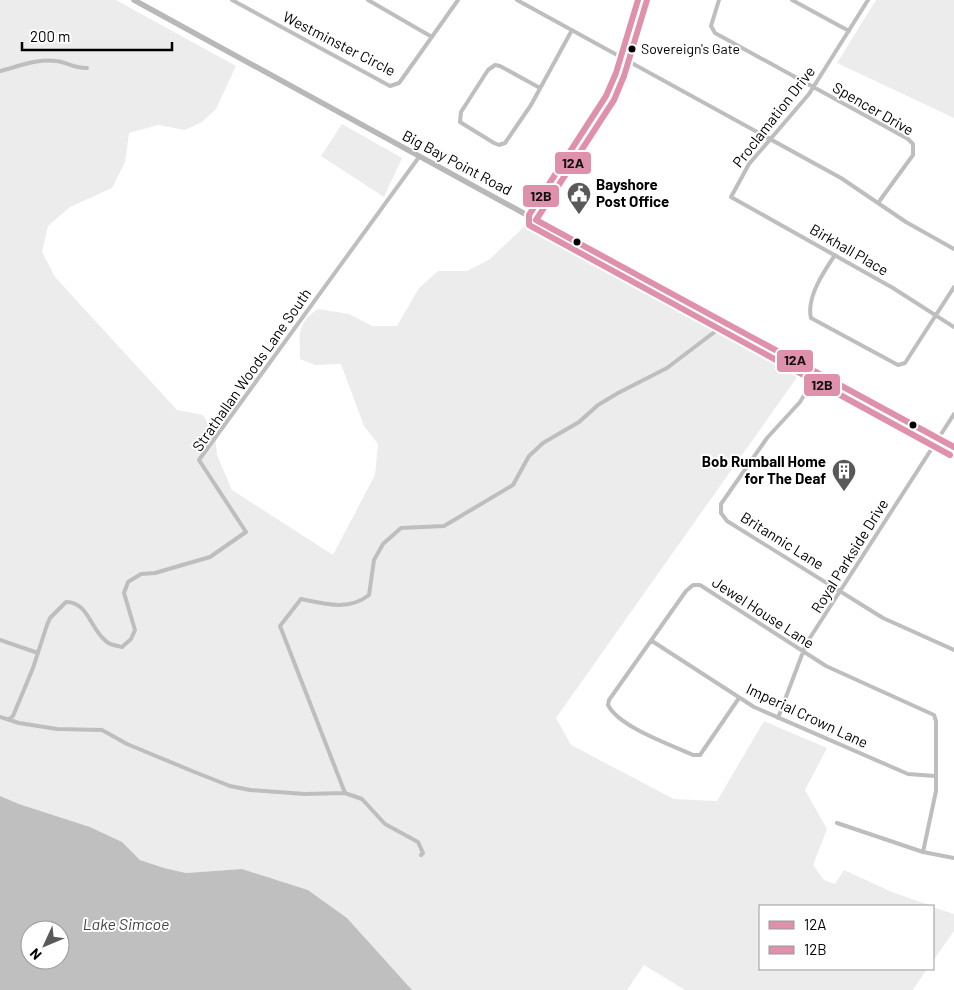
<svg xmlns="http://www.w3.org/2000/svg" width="954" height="990" viewBox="0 0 954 990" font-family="Barlow,sans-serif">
<rect width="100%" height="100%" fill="#fff"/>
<!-- green -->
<path fill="#ececec" d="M0 0H116L236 66 216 109 202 122 185 130 158 125 129 133 125 162 112 188 70 207 48 226 42 252 55 277 177 410 203 415 215 435 217 455 232 490 333 555 375 475 378 444 364 426 341 364 315 365 300 359C300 335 296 323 318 309L349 314 372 326H397L419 288 438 271H467L490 259 527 224 800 373 556 718 571 745 674 799 717 801 764 721 827 748 805 790 827 829 813 865 824 880 835 884 844 870 892 892 932 906H760V969H927L913 990H685L644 965 627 990H412L347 918 308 890 242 869 186 873 164 868 140 860 121 842 90 827 19 804 0 796Z
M876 0H954V118L837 63Z
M342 124 402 158 384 197 321 156Z
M933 907 954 914V931L933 961Z"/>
<!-- water -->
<path fill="#bfbfbf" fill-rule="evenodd" d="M0 796 19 804 90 827 122 842 140 860 164 868 186 873 242 869 308 890 347 918 412 990H0ZM30 930H60V960H30Z"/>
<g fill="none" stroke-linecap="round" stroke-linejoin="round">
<defs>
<path id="primary" d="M536 220 954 447"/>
</defs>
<!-- primary casing -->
<use href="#primary" stroke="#dbdbdb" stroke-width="9"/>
<!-- street -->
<path stroke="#bebebe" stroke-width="4" d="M232 0 390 86 399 83 402 79 458 0
M368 0 432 37
M517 0 841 178 906 222 954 249
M719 0 711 26 715 33 908 139 913 144V155L878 203
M792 0 849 31
M868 0 809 94 749 164 731 197 893 288 954 327
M0 71C17 67 38 58 56 61 67 62 72 68 87 68
M540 88 500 66 495 65 488 70 461 112 460 122 494 143 499 145 505 143 531 105 572 30
M835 255C824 271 806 298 811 318L898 365 905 363 954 287
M817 374 800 402 767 438 721 504V513L727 521 883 618 954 650
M0 640 38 653
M652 641 754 707 908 774 935 776
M739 698 700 755H693C671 745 619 727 608 705L609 700 686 591 693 585H700L826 666 934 715 936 721V791L923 852
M0 717 19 723 57 729 102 730 127 744 192 771 230 786 250 790 305 794 345 793 362 799 385 824 418 842 423 853 421 855
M778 718 806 644 954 414
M9 719 13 716 33 668 47 625 50 618 66 602C89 602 90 630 107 642 110 645 117 646 122 647L131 639 135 630 124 593 128 582 141 574 155 573 210 557 246 532 199 460 419 157
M345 793 280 626 301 599C325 604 349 611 369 595L374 560 383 544 401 528 444 526 513 485 529 456 543 443 579 422 598 405 618 393 667 368 725 324
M837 823 923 852 954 858"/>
<!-- secondary -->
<path stroke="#b8b8b8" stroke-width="5.5" d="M134 0 536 220 614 100 624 76 647 0"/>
<!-- primary -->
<use href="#primary" stroke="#bebebe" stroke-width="6"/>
<defs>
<path id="bus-1" d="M647 0 624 76 614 100 536 220 954 447"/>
<path id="bus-2" d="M638 0 616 73 606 96 529 215V225L950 455"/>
</defs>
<!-- bus-1 casing -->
<use href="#bus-1" stroke="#fff" stroke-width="10"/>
<!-- bus-2 casing -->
<use href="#bus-2" stroke="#fff" stroke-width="10"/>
<!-- bus-1 -->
<use href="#bus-1" stroke="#df91ab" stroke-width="6"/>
<!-- bus-2 -->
<use href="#bus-2" stroke="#df91ab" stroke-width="6"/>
</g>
<!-- icons -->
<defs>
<symbol id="civic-pin" viewBox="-11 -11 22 30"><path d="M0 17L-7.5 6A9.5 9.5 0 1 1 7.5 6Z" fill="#595959" stroke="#fff"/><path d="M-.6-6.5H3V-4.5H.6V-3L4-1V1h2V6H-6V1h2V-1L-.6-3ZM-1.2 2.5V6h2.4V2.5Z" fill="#fff"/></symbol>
<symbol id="building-pin" viewBox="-11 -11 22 30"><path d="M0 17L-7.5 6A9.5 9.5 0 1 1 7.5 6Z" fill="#595959" stroke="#fff"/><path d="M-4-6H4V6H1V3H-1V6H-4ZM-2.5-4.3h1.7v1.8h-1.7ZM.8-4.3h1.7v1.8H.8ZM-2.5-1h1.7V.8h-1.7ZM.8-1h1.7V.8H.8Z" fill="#fff"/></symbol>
</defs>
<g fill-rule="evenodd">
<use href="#civic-pin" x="565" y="180" width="28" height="38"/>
<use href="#building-pin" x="830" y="457" width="28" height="38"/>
</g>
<!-- markers -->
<g fill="#000" stroke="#fff" stroke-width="2">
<circle cx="632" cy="49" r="4.5"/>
<circle cx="577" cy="242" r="4.5"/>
<circle cx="913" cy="425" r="4.5"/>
</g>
<g text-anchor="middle" stroke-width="4" stroke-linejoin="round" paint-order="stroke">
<!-- bus labels -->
<g font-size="14" fill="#000" stroke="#fff" text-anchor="start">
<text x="641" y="54">Sovereign's Gate</text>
</g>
<!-- street labels -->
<g font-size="15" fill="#000" stroke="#fff">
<text transform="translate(339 44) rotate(27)" y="5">Westminster Circle</text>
<text transform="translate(873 109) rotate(30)" y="5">Spencer Drive</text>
<text transform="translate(774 117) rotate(-52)" y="5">Proclamation Drive</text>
<text transform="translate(457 163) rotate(28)" y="5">Big Bay Point Road</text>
<text transform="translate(849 250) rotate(30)" y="5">Birkhall Place</text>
<text transform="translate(252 370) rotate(-55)" y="5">Strathallan Woods Lane South</text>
<text transform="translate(782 541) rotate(32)" y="5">Britannic Lane</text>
<text transform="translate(850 556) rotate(-58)" y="5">Royal Parkside Drive</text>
<text transform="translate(763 613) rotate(33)" y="5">Jewel House Lane</text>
<text transform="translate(807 716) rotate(25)" y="5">Imperial Crown Lane</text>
</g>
<!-- poi labels -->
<g font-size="15" font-weight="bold" fill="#000" stroke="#fff" text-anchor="start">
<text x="596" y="190">Bayshore<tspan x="596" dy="17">Post Office</tspan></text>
<text x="826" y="467" text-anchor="end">Bob Rumball Home<tspan x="826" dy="17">for The Deaf</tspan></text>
</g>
<!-- water labels -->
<g font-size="16" font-style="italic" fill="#444" stroke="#fff">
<text x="126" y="930">Lake Simcoe</text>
</g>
</g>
<g stroke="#fff" stroke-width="2">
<rect x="554" y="151" width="38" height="24" rx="5" fill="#df91ab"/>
<rect x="522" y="184" width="38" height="24" rx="5" fill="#df91ab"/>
<rect x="776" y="349" width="38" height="24" rx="5" fill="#df91ab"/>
<rect x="803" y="373" width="38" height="24" rx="5" fill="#df91ab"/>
</g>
<g font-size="14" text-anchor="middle" font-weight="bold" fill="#111">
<text x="573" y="168">12A</text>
<text x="541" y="201">12B</text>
<text x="795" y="365">12A</text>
<text x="822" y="390">12B</text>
</g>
<!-- legend -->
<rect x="759" y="905" width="175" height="65" fill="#ffffff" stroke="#999999"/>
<rect x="769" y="921" width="25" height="8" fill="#df91ab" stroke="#999999"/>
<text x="804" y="930" font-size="15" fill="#000000">12A</text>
<rect x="769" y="946" width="25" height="8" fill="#df91ab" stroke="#999999"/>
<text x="804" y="955" font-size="15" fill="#000000">12B</text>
<!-- north arrow -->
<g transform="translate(45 945) rotate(226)"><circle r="24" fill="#ffffff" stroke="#999999"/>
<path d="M0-4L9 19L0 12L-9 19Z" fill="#595959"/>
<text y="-8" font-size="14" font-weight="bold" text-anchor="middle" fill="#000000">N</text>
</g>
<!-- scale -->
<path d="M22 42v8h150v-8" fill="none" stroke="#000000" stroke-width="2.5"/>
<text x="30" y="42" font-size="15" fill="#000000" stroke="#ffffff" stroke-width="4" paint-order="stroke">200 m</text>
</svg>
